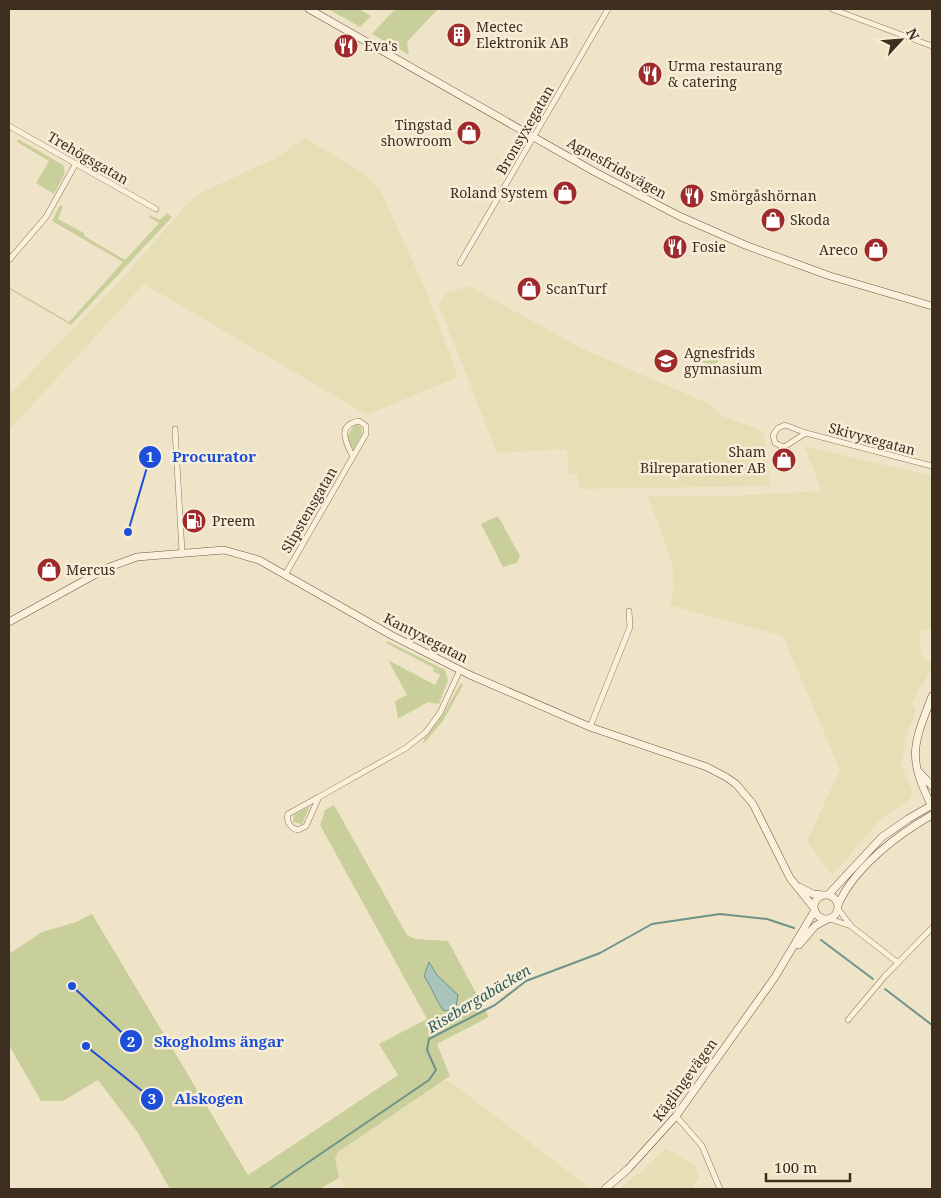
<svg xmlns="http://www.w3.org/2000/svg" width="941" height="1198" viewBox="0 0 941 1198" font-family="'Noto Serif',serif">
<rect width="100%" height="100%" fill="#f0e4c8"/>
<!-- farmland -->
<path fill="#e6deb5" d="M305 138 365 174 380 190 428 295 458 377 367 415 144 284 9 430V395L128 272 189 202 204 191 274 159Z
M469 286 581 348 709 404 722 416 763 431 771 486 579 489 577 474H569L567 449 497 453 439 305 446 293Z
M804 446 932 476V630H920L921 655 932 664 924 685 919 687 912 704 916 710 907 733 901 763 912 792 910 799 879 821 832 875 807 841 840 770 783 636 669 605 674 590 673 566 648 496H731L822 491Z
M443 1081H449L582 1182 588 1189H345L336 1170 335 1159 338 1152Z
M665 1148 695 1165 699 1176 692 1189H620L636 1175H639Z"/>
<!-- green -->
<path fill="#c9cf9b" d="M328 9H359L371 16 360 27Z
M395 9H438L407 42 409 55 372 34Z
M18 139 63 165 65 173 54 194 36 183 49 161 17 142Z
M60 205 63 206 58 219 84 233V236L125 260 159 223 149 217 150 215 160 220 167 213 172 217 71 325 9 289V287L69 322 123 262 52 221Z
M699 346 720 355 716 367 694 359Z
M357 424 362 428V434L353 450 347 438 352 428Z
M498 516 520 556 517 563 503 567 481 524Z
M387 641 445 670 448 680 439 704 428 702 398 719 395 701 407 695 388 660 435 685 440 675 433 671 434 668 386 643Z
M461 683 463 685 443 721 423 744 424 739 442 716Z
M334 805 407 935 415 939 448 941 489 1017 437 1044 450 1076 338 1152 335 1159 339 1178 320 1189H170L138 1133 98 1080 63 1101H41L9 1045V954L42 932 76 922 92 914 248 1175 398 1075 379 1044 427 1019 320 825 325 810Z
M310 806 302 824 293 822 294 815Z"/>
<!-- water -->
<path fill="#a9c4bc" stroke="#6f938a" d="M429 962 437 975 458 995 456 1006 447 1011 443 1010C435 999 432 987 424 976Z"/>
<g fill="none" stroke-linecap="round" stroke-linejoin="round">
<!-- stream -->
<path stroke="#6f938a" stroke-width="2" d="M821 940 873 979
M885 989 932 1025
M269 1189 429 1080 436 1070 427 1050 429 1039 495 1005 526 981 600 953 652 924 720 914 767 919 794 928"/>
<defs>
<path id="street" d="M832 9 932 46
M9 126 156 209
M9 260 46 217 75 165
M460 263 608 9
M175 429 182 552
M806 433 784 447 775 443 773 435 778 428 785 425 806 433 932 466
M781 447 782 459
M285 575 366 434V426L359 421C336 425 346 443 353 457
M590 727 630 627 629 611
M319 797 288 814C286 821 290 828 298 830L306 826 319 797 406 748 426 732 440 713 460 670
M838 909 852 927 897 962
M830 919 851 926
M848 1020 885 976 932 928
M676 1116 702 1146 720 1189"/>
<path id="secondary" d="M309 9 595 172 679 216 745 245 830 276 932 306
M9 622 107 568 137 557 224 550 259 560 391 635 470 675 590 727 707 767 726 777 736 784 753 804 790 878 814 908
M932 696C913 746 907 756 932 807
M919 772 932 786
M799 887 813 894 824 895
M814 907a12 12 0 1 1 24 0a12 12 0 1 1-24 0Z
M828 895 882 837 908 819 932 805
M838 905C854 868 898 834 932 815
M799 945 815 926 828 919
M605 1189 628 1169 676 1116 775 977 815 910"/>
</defs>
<!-- street casing -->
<use href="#street" stroke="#8d765c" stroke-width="6"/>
<!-- secondary casing -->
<use href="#secondary" stroke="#6f573f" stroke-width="8"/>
<!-- street -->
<use href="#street" stroke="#faf1dc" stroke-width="5"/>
<!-- secondary -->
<use href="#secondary" stroke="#faf1dc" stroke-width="7"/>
</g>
<!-- icons -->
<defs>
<symbol id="building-disc" viewBox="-11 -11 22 22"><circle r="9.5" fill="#9e2a2b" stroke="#f7eed8"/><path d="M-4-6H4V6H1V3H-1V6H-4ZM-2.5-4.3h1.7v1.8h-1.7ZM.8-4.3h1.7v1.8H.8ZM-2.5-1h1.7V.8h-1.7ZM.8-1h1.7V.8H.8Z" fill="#fff"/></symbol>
<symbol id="restaurant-disc" viewBox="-11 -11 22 22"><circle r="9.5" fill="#9e2a2b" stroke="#f7eed8"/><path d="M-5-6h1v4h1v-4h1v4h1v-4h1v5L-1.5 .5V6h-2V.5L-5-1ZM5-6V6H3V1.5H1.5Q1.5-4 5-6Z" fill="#fff"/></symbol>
<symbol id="shop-disc" viewBox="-11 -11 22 22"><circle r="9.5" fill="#9e2a2b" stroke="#f7eed8"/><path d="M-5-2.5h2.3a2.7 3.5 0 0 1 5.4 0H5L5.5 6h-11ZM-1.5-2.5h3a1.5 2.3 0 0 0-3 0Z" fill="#fff"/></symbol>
<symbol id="school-disc" viewBox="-11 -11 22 22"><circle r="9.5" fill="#9e2a2b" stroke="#f7eed8"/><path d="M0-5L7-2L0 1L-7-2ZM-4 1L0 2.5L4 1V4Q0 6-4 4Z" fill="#fff"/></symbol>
<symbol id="fuel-disc" viewBox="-11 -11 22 22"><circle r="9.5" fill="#9e2a2b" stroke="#f7eed8"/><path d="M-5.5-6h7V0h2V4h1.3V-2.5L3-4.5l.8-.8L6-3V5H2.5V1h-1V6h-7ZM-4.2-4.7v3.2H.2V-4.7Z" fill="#fff"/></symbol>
</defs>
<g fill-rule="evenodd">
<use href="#building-disc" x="445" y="21" width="28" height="28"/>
<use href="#restaurant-disc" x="332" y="32" width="28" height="28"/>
<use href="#restaurant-disc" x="636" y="60" width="28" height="28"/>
<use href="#shop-disc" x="455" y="119" width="28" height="28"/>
<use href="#shop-disc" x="551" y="179" width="28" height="28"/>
<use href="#restaurant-disc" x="678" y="182" width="28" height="28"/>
<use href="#shop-disc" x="759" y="206" width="28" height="28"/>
<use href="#restaurant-disc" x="661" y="233" width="28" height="28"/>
<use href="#shop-disc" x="862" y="236" width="28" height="28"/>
<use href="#shop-disc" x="515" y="275" width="28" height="28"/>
<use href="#school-disc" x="652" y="347" width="28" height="28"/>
<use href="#shop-disc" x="770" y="446" width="28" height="28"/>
<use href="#fuel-disc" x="180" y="507" width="28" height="28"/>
<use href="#shop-disc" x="35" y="556" width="28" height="28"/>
</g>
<g text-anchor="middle" stroke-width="5" stroke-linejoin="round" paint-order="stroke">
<!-- poi labels -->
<g font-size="14" fill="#3d2e20" stroke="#f7eed8" text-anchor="start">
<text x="476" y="32">Mectec<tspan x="476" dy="16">Elektronik AB</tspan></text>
<text x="364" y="51">Eva's</text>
<text x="668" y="71">Urma restaurang<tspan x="668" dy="16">&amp; catering</tspan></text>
<text x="452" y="130" text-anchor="end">Tingstad<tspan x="452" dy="16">showroom</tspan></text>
<text x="548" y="198" text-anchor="end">Roland System</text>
<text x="710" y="201">Smörgåshörnan</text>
<text x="790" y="225">Skoda</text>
<text x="692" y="252">Fosie</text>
<text x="858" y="255" text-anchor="end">Areco</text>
<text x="546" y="294">ScanTurf</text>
<text x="684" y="358">Agnesfrids<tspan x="684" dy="16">gymnasium</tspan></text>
<text x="766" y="457" text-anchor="end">Sham<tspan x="766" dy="16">Bilreparationer AB</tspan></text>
<text x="212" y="526">Preem</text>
<text x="66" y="575">Mercus</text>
</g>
<!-- street labels -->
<g font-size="14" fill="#3d2e20" stroke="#f7eed8">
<text transform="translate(525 130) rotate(-60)" y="5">Bronsyxegatan</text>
<text transform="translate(88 158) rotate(30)" y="5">Trehögsgatan</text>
<text transform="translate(617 168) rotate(29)" y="5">Agnesfridsvägen</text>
<text transform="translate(872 439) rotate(15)" y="5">Skivyxegatan</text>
<text transform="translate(309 510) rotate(-60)" y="5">Slipstensgatan</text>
<text transform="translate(426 638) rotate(27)" y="5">Kantyxegatan</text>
<text transform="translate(685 1080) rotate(-54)" y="5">Käglingevägen</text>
</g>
<!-- water labels -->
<g font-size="15" font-style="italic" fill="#2f5d5a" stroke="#f7eed8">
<text transform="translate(479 999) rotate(-31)" y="5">Risebergabäcken</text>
</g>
</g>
<!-- callouts -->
<path fill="none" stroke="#1d4ed8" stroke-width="2" d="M128 532L150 457M72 986L131 1041M86 1046L152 1099"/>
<g fill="#1d4ed8" stroke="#f7eed8" stroke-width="2">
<circle cx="128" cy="532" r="5"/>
<circle cx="72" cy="986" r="5"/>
<circle cx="86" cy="1046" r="5"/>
<circle cx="150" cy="457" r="12"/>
<circle cx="131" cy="1041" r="12"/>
<circle cx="152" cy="1099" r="12"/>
</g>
<g font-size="15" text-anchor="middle" font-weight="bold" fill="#fff">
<text x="150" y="462">1</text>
<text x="131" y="1047">2</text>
<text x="152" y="1104">3</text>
</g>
<g font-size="15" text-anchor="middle" font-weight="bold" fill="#1d4ed8" stroke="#f7eed8" stroke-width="5" stroke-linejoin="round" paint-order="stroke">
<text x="214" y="462">Procurator</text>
<text x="219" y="1047">Skogholms ängar</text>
<text x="209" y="1104">Alskogen</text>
</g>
<!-- border -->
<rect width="941" height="1198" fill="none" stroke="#3d2e20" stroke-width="20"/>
<!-- north arrow -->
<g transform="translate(901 40) rotate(64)" stroke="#f7eed8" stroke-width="4" paint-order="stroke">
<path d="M0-4L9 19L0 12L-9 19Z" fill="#3d2e20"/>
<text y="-8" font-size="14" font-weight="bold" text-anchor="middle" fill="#3d2e20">N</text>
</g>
<!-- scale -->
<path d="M766 1173v8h84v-8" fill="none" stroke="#3d2e20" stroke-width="2.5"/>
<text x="774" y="1173" font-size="15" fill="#3d2e20" stroke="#f7eed8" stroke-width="4" paint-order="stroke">100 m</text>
</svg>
